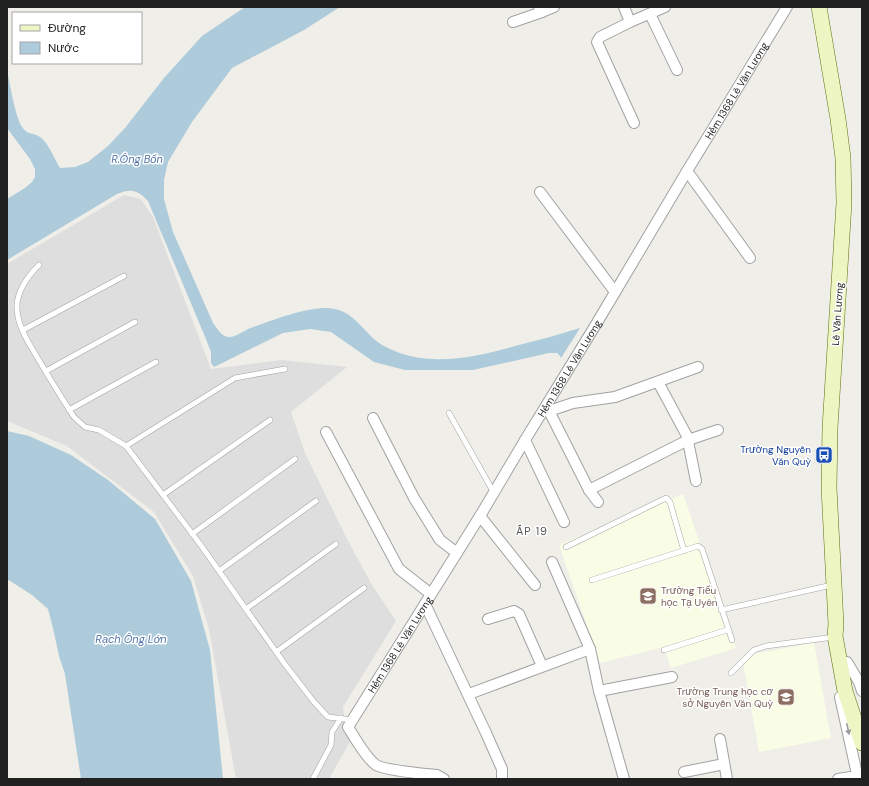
<svg xmlns="http://www.w3.org/2000/svg" width="869" height="786" viewBox="0 0 869 786" font-family="'DM Sans',sans-serif">
<rect width="100%" height="100%" fill="#f0eee8"/>
<!-- residential -->
<path fill="#dedede" d="M124 195 141 199 153 217 211 369 281 360 347 367 291 412 305 453 347 539 372 585 396 621 343 707 345 725 352 738 329 779H236L209 629 193 576 154 512 67 446 7 421V264Z"/>
<!-- education -->
<path fill="#fafde5" d="M683 494 736 648 671 668 664 647 600 663 559 545Z
M814 643 831 738 759 752 742 656Z"/>
<!-- water -->
<path fill="#adcbda" d="M245 7H340L304 30 232 68 192 122 168 162 164 180V199L173 232 213 323C217 328 221 336 228 337 234 338 242 332 248 329 270 321 303 308 327 308 357 309 363 336 386 347 428 369 476 357 519 345 540 340 560 334 580 328L561 358 560 356 557 353H549L473 370H405L374 362 331 332 310 329 283 333 214 367 211 363V352L206 339 148 201C138 190 131 188 117 194L7 260V199L25 188 32 182 35 177V169L30 159 7 128V70C10 84 15 116 22 127 28 136 33 132 40 137 48 142 55 160 60 168L75 167 88 162 108 146 125 128 164 78 202 36Z
M7 431 29 436 71 455 108 480 155 519 191 581 210 650 223 779H81L65 674 59 656 53 628 48 609 32 595 7 579Z"/>
<g fill="none" stroke-linecap="round" stroke-linejoin="round">
<defs>
<path id="lane" d="M39 265C28 276 18 289 17 305 16 327 32 348 43 367 53 384 63 400 74 417L85 427 99 430 126 446 200 544 284 663 314 702 328 717 353 720
M23 330 124 276
M46 371 135 322
M69 410 156 362
M449 413 494 493
M126 446 235 378 285 369
M163 495 270 420
M192 534 295 459
M566 547 666 498 670 502 684 551
M219 571 316 501
M592 580 698 546 702 549 732 640
M246 609 336 544
M721 610 832 585
M664 650 727 630
M276 652 364 588
M731 673 754 650 766 646 834 637
M313 779 331 745 332 732 341 718"/>
<g id="street">
<path d="M624 7 630 22 665 7"/>
<path d="M542 12 554 7"/>
<path d="M650 14 677 70"/>
<path d="M513 22 542 12 539 7"/>
<path d="M630 22 600 37 597 42 634 123"/>
<path d="M687 171 750 258"/>
<path d="M540 192 615 292"/>
<path d="M658 382 687 436 696 481"/>
<path d="M547 407 589 490 598 502"/>
<path d="M549 411 573 403 615 397 698 367"/>
<path d="M373 418 414 498 440 540 457 553"/>
<path d="M326 432 399 569 431 594"/>
<path d="M525 440 564 522"/>
<path d="M589 490 688 440 718 430"/>
<path d="M480 516 535 585"/>
<path d="M552 562 590 649 599 691 624 779"/>
<path d="M425 604 486 733 502 769V779"/>
<path d="M488 619 514 611 519 614 542 666"/>
<path d="M847 662 859 682 862 691"/>
<path d="M599 691 672 677"/>
<path d="M469 694 590 649"/>
<path d="M840 697 858 779"/>
<path d="M720 739 727 779"/>
<path d="M684 772 724 764"/>
<path id="s1" d="M444 779 437 775C425 774 384 770 376 765 365 757 355 738 348 727L480 516 525 440 595 326 687 171 787 7"/>
<path d="M838 779 857 776"/>
</g>
<path id="secondary" d="M819 7 838 119 843 158 844 203 830 428 829 488 836 624 835 636 845 691 862 743"/>
</defs>
<!-- lane casing -->
<use href="#lane" stroke="#a2a2a2" stroke-width="6"/>
<!-- street casing -->
<use href="#street" stroke="#a2a2a2" stroke-width="12"/>
<!-- secondary casing -->
<use href="#secondary" stroke="#5c700f" stroke-width="16"/>
<!-- lane -->
<use href="#lane" stroke="#fff" stroke-width="5"/>
<!-- street -->
<use href="#street" stroke="#fff" stroke-width="10"/>
<!-- secondary -->
<use href="#secondary" stroke="#edf5c2" stroke-width="15"/>
</g>
<!-- one-way arrows -->
<defs><path id="oneway-solid" d="M-6-.8H1V-3.2L6.5 0L1 3.2V.8H-6Z"/></defs>
<use fill="#9b9b9b" href="#oneway-solid" transform="translate(848 729) rotate(78)"/>
<!-- icons -->
<defs>
<symbol id="bus-square" viewBox="-11 -11 22 22"><rect x="-9" y="-9" width="18" height="18" rx="4" fill="#1a4fb4" stroke="#fff"/><path d="M-5-6H5V4H4V6H2V4H-2V6H-4V4H-5ZM-3.5-4V0h7V-4ZM-3.5 1.2v1.5H-2V1.2ZM2 1.2v1.5H3.5V1.2Z" fill="#fff"/></symbol>
<symbol id="school-square" viewBox="-11 -11 22 22"><rect x="-9" y="-9" width="18" height="18" rx="4" fill="#8d6e63" stroke="#fff"/><path d="M0-5L7-2L0 1L-7-2ZM-4 1L0 2.5L4 1V4Q0 6-4 4Z" fill="#fff"/></symbol>
</defs>
<g fill-rule="evenodd">
<use href="#bus-square" x="814" y="445" width="20" height="20"/>
<use href="#school-square" x="638" y="586" width="20" height="20"/>
<use href="#school-square" x="776" y="687" width="20" height="20"/>
</g>
<g text-anchor="middle" stroke-width="3" stroke-linejoin="round" paint-order="stroke">
<!-- street labels -->
<g font-size="10" fill="#212121" stroke="#fff">
<text dy="4" stroke="none"><textPath href="#s1" startOffset="863">Hẻm 1368 Lê Văn Lương</textPath></text>
<text transform="translate(837 314) rotate(-86)" y="4">Lê Văn Lương</text>
<text dy="4" stroke="none"><textPath href="#s1" startOffset="539">Hẻm 1368 Lê Văn Lương</textPath></text>
<text dy="4" stroke="none"><textPath href="#s1" startOffset="215">Hẻm 1368 Lê Văn Lương</textPath></text>
</g>
<!-- transit labels -->
<g font-size="10" fill="#164399" stroke="#fff" text-anchor="end">
<text x="811" y="453">Trường Nguyễn<tspan x="811" dy="12">Văn Quỳ</tspan></text>
</g>
<!-- education labels -->
<g font-size="10" fill="#785e54" stroke="#fff" text-anchor="start">
<text x="661" y="594">Trường Tiểu<tspan x="661" dy="12">học Tạ Uyên</tspan></text>
<text x="773" y="695" text-anchor="end">Trường Trung học cơ<tspan x="773" dy="12">sở Nguyễn Văn Quỳ</tspan></text>
</g>
<!-- water labels -->
<g font-size="11" font-style="italic" fill="#5476a9" stroke="#fff">
<text x="137" y="163">R.Ông Bổn</text>
<text x="131" y="643">Rạch Ông Lớn</text>
</g>
<!-- neighbourhood labels -->
<g font-size="11" letter-spacing="1" fill="#545454" stroke="#fff">
<text x="532" y="535">ẤP 19</text>
</g>
</g>
<!-- border -->
<rect width="869" height="786" fill="none" stroke="#212121" stroke-width="16"/>
<!-- legend -->
<rect x="12" y="12" width="130" height="52" fill="#ffffff" stroke="#a6a6a6"/>
<rect x="20" y="25" width="20" height="6" fill="#edf5c2" stroke="#a6a6a6"/>
<text x="48" y="32" font-size="12" fill="#212121">Đường</text>
<rect x="20" y="42" width="20" height="12" fill="#adcbda" stroke="#a6a6a6"/>
<text x="48" y="52" font-size="12" fill="#212121">Nước</text>
</svg>
